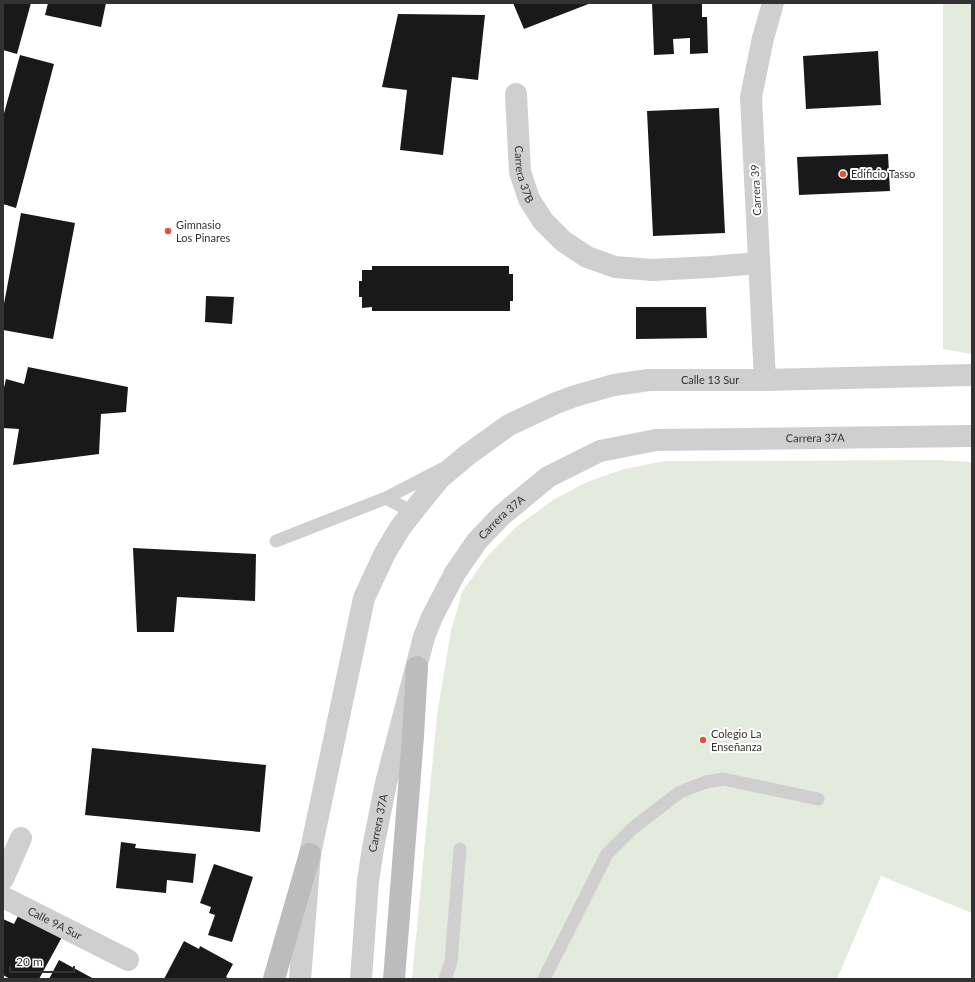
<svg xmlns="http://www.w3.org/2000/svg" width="975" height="982" viewBox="0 0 975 982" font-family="Lato,sans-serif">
<rect width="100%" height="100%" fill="#fff"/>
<!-- green -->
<path fill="#e3ebdf" d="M943 3H972V354L943 349Z
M939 460 972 462V913L881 876 837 979H412L437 715 451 631 462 592 486 558 516 527 553 500 587 482 624 469 665 461Z"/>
<!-- building -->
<path fill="#191919" d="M3 3H31L17 54 3 50Z
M48 3H106L101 27 45 15Z
M513 3H591L524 29Z
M652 3H702V17H707L708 53 690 54V38L673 39 674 54 654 55Z
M398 14 485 15 478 80 452 77 443 155 400 150 407 90 382 87Z
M878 51 881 105 806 109 803 56Z
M20 55 54 64 16 208 3 204V117Z
M719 108 725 233 653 236 647 111Z
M888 154 890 191 799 195 797 157Z
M21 213 75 223 53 339 3 330V309Z
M372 266H509V274H513V301H510V311H372V307L362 308V297H359V281H362V270H372Z
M206 296 234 297 232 324 205 322Z
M636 307H706L707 338 636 339Z
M28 367 128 387 126 412 101 414 99 454 13 465 19 429 3 428V392L6 379 24 384Z
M133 548 256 554 255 601 177 597 174 632H137Z
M92 748 266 765 260 832 85 815Z
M121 842 136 844 135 848 196 854 193 883 167 880 166 893 116 888Z
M214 864 253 877 232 942 208 935 215 915 209 913 211 907 200 903Z
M19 914 62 937 39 979H10L3 975V919L14 924Z
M184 941 199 949 200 946 233 964 226 977 229 979H164Z
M59 960 94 979H49Z"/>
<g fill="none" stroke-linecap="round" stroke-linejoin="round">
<!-- service -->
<path stroke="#cfcfcf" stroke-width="13" d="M386 498 412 512
M276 541 386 498 442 469
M445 979 451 962 460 849
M544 979 607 854 633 828 680 792 706 782 723 779 818 799"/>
<!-- minor -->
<g stroke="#cfcfcf" stroke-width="22">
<path id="s1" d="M516 94 520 172 529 199 543 221 563 241 587 257 615 267 652 270 710 267 759 263"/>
<path d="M765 380 751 97 763 38 773 3"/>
<path d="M3 879 21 838"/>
<path id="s2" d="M3 897 128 960"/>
</g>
<!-- tertiary -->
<g stroke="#cfcfcf" stroke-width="22">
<path id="s3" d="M300 979 310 854 364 598 385 553 400 528 418 505 440 478 466 456 509 425 556 403 575 396 614 385 649 380H765L972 375"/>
<path id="s4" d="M361 979 368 881 373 848 386 783 424 637 432 617 455 573 477 541 502 515 548 477 600 451 656 440 972 436"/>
</g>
<!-- secondary -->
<path stroke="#bcbcbc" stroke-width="22" d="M274 979 310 854
M394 979 413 736 417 667"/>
</g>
<!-- markers -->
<g fill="#e3523b" stroke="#fff" stroke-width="1.5">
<circle cx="843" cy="174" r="4"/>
<circle cx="168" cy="231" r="4"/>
<circle cx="703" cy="740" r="4"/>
</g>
<g text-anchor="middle" stroke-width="4" stroke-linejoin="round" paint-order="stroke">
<!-- street labels -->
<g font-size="11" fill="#323232" stroke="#fff">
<text dy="4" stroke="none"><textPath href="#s1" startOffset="81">Carrera 37B</textPath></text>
<text transform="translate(756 190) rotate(-93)" y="4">Carrera 39</text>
<text dy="4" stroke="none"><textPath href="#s3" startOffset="826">Calle 13 Sur</textPath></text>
<text dy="4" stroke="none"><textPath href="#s4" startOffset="829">Carrera 37A</textPath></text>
<text dy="4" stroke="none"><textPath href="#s4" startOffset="493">Carrera 37A</textPath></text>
<text dy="4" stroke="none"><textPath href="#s4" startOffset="157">Carrera 37A</textPath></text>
<text dy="4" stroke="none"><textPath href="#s2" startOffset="58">Calle 9A Sur</textPath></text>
</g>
<!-- poi labels -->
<g font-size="11" fill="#323232" stroke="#fff" text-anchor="start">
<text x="851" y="178">Edificio Tasso</text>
<text x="176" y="229">Gimnasio<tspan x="176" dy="13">Los Pinares</tspan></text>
<text x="711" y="738">Colegio La<tspan x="711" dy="13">Enseñanza</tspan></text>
</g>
</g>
<!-- border -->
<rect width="975" height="982" fill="none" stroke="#323232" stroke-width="8"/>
<!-- scale -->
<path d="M10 966v6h64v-6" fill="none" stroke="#323232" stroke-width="2"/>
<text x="16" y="966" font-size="12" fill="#323232" stroke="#ffffff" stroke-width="3" paint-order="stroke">20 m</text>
</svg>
